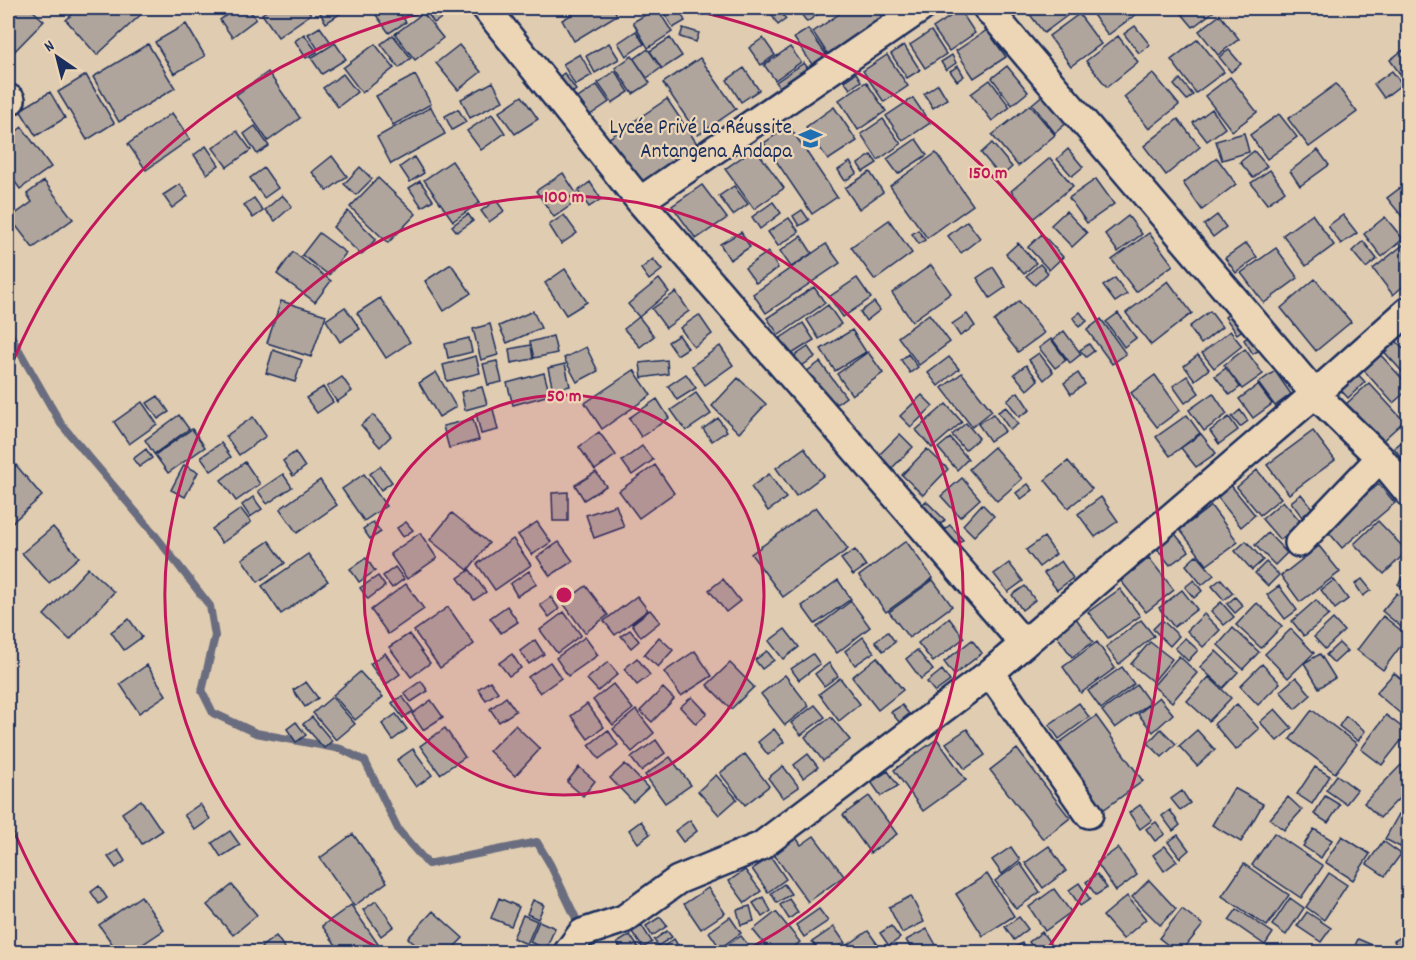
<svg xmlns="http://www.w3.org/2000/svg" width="1416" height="960" viewBox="0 0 1416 960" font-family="Dekko,sans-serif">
<rect width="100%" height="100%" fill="#e0ccb1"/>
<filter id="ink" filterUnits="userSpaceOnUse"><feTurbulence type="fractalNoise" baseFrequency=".0167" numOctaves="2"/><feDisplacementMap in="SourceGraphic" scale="12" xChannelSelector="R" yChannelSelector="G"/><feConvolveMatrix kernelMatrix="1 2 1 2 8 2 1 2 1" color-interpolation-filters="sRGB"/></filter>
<g filter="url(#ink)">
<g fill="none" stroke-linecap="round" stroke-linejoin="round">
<!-- stream -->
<path stroke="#696d7f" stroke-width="8" d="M8 331 61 424 151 530 210 606 215 636 202 691 213 713 256 733 341 749 365 761 399 831 428 864 537 842 550 864 592 952"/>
</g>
<!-- building -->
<path fill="#b0a59c" stroke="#1b2f5e" stroke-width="1.5" d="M8 8H30L44 21 8 58Z
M79 8H148L97 55 66 20Z
M236 8H248L256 19 232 37 220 20Z
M271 8H306L311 14 278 37 262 14Z
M329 8H349L326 23 320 13Z
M371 8H396L406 22 389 33Z
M431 8H441L446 15 434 23 426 11Z
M583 8H613L617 15 574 41 562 20Z
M657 8 672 32 648 48 633 22Z
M665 8H678L685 21 673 28 662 9Z
M778 8 786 19 778 25 771 14Z
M810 8H813L818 14 807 22 801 14Z
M848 8H876L885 21 831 59 813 32Z
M1025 8H1062L1068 15 1044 33Z
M1088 8H1142L1143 9 1108 35Z
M1177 8H1218L1193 27Z
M960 10 975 33 949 51 933 28Z
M423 13 443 38 415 60 395 34Z
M1079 14 1101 44 1071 66 1049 36Z
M1220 15 1239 39 1218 55 1199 31Z
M186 24 205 56 174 74 155 42Z
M1135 26 1150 45 1139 53 1124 34Z
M320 27 330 41 318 49 308 34Z
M683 28 699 33 696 42 680 37Z
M808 29 830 60 816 70 794 38Z
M987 30 1006 57 974 78 956 51Z
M636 31 644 44 626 56 618 43Z
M931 31 946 54 925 68 910 45Z
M304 34 317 52 306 58 295 41Z
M393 35 411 58 399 68 381 44Z
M1118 36 1138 62 1107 87 1086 61Z
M670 38 682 56 662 69 650 51Z
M763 38 775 55 761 65 749 48Z
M1198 39 1224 72 1196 93 1171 60Z
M335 43 346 59 322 74 311 58Z
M609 43 619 59 595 73 586 56Z
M148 44 175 88 119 122 93 77Z
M375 44 394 68 362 93 343 68Z
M459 45 481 72 458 90 436 63Z
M904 45 920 70 907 78 891 54Z
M790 47 801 62 775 80 764 65Z
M648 49 661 68 647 78 634 59Z
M1229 50 1241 64 1231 72 1219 57Z
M1403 50 1408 58V79L1405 81 1390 60Z
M580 54 592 75 575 85 563 64Z
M887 55 908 86 884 102 863 71Z
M952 55 956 63 946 70 941 62Z
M632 56 650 83 633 94 615 68Z
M700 58 736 109 698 135 663 83Z
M804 63 812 73 783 93 776 82Z
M958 66 964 76 957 81 950 71Z
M1007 66 1028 92 1012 105 992 78Z
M744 68 759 90 741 102 727 80Z
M615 71 629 92 612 103 598 83Z
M1392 71 1402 84 1384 98 1374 84Z
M268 72 300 118 268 141 236 95Z
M564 73 576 90 565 98 553 82Z
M856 73 861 81 850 89 844 81Z
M1153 73 1179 105 1149 129 1124 97Z
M343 74 357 92 338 107 323 88Z
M86 75 114 123 87 140 58 92Z
M415 75 431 104 393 125 376 96Z
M1230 77 1257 112 1232 131 1205 96Z
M1180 79 1193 95 1187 100 1174 85Z
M990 80 1010 107 992 121 971 94Z
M493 82 503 101 470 118 461 99Z
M866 82 886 111 858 130 839 100Z
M938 84 947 99 933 108 924 94Z
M1336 84 1357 112 1309 147 1288 119Z
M597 85 609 102 590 115 578 98Z
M50 92 65 118 36 136 20 110Z
M1045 93 1069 121 1055 133 1032 104Z
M522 96 538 119 515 134 499 112Z
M913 98 930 123 903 141 886 116Z
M667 99 700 148 639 190 605 141Z
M1030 105 1055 135 1018 166 992 135Z
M431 107 445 134 391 164 377 137Z
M834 107 857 141 828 160 806 127Z
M458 109 466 122 452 130 445 116Z
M1212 109 1225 128 1207 141 1193 123Z
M172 113 190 139 146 170 128 144Z
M492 114 505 133 481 150 467 131Z
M1279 114 1297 137 1267 159 1250 135Z
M883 119 901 144 878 160 861 134Z
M1178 119 1200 147 1166 175 1144 146Z
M255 126 269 146 257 154 244 134Z
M789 126 837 197 812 214 764 143Z
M22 127 51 167 20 189 8 172V138Z
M237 131 251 150 227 167 213 148Z
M1244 133 1249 152 1222 160 1216 141Z
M916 139 927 155 898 174 887 159Z
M992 143 1012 167 1001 177 981 153Z
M206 146 219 165 207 174 194 155Z
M755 148 784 188 754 209 725 169Z
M1068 149 1083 167 1072 176 1057 159Z
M1318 150 1329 165 1300 186 1290 171Z
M1254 151 1267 166 1253 178 1240 162Z
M936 153 973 205 927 238 890 186Z
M871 155 877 163 863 172 858 164Z
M332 156 347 176 327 191 312 172Z
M414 157 424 173 410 182 400 167Z
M1050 158 1073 186 1034 218 1011 191Z
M1217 158 1236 184 1202 210 1183 183Z
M452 161 480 202 453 221 424 180Z
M850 162 857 173 845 181 838 170Z
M360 167 372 179 356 195 344 184Z
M264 168 278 188 264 198 250 178Z
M1270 170 1285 191 1267 204 1251 183Z
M870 172 883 192 859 209 845 188Z
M563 173 580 199 554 217 536 191Z
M378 178 416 214 388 243 350 207Z
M1096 179 1114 204 1087 223 1069 198Z
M44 181 73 219 33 248 10 218 32 202 27 194Z
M420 181 433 200 422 207 409 188Z
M590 182 601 199 589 207 578 191Z
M180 184 188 196 172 208 163 195Z
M702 185 727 218 696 239 672 206Z
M734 186 748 204 733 215 719 196Z
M1400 188 1408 198V216L1404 219 1387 198Z
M282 195 292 206 275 221 265 210Z
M254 198 263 211 253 218 244 205Z
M496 200 504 211 489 222 481 211Z
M773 202 781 213 760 229 752 217Z
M802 210 809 220 799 226 793 216Z
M348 211 376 239 361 255 333 227Z
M1066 211 1087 233 1072 247 1051 225Z
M468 214 473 221 457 232 452 226Z
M1312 214 1334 245 1306 266 1283 235Z
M564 215 577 233 561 244 549 225Z
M1217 215 1226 227 1213 237 1204 225Z
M1343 215 1357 233 1341 244 1328 226Z
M1128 216 1142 234 1118 252 1105 234Z
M1385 217 1403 239 1382 257 1364 234Z
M789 218 799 232 778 246 768 232Z
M889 220 912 253 875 280 851 247Z
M967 221 980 238 961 253 948 236Z
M918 230 925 240 919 244 912 234Z
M741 232 750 247 730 260 720 244Z
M319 233 346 253 329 275 302 255Z
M1149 233 1173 265 1136 292 1112 260Z
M1042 234 1063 257 1049 270 1028 247Z
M801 236 812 253 791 267 780 251Z
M1363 241 1377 259 1366 268 1352 251Z
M1408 241V282L1393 295 1373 269Z
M1018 243 1036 263 1024 274 1006 254Z
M1246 243 1257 257 1236 273 1225 258Z
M826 244 840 263 766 313 753 294Z
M1276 248 1298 278 1264 303 1241 273Z
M293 252 331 281 315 302 277 274Z
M768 252 778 268 756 283 745 268Z
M653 259 662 270 649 280 641 269Z
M451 264 471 293 444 311 425 281Z
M1040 264 1048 273 1035 285 1026 276Z
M931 265 951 293 912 321 892 293Z
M993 267 1006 287 990 298 977 278Z
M565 269 587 302 566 315 545 283Z
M857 278 871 298 843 317 829 297Z
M1115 278 1127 294 1115 302 1103 286Z
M659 279 669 292 639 317 628 304Z
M1315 279 1351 322 1316 351 1281 308Z
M1168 281 1192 313 1151 345 1126 313Z
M814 287 825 303 779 335 767 318Z
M676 292 689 311 666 328 652 309Z
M380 298 410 342 386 358 357 313Z
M281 301 326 315 311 357 267 343Z
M1019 301 1044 333 1018 352 994 321Z
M874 302 880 310 866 321 860 312Z
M828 305 841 324 819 339 807 320Z
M345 307 360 329 340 342 326 320Z
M533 311 541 328 507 343 499 326Z
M1210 311 1222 327 1201 344 1189 327Z
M1233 311 1245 328 1237 334 1225 317Z
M1080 312 1087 321 1079 327 1073 318Z
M1118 313 1136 338 1124 347 1106 322Z
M929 314 950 342 919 365 898 337Z
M967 314 975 326 960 336 952 324Z
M699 315 712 334 694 347 680 328Z
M639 317 654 336 640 347 624 329Z
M1101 319 1126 354 1112 364 1087 330Z
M803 323 814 340 784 359 773 343Z
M490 324 498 355 481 360 473 329Z
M852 330 866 352 835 371 821 349Z
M1064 331 1081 354 1070 363 1053 340Z
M1230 331 1242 346 1214 368 1202 353Z
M1251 334 1261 349 1253 354 1244 340Z
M679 335 688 348 677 355 668 342Z
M1391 335 1408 354V378L1379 346Z
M553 336 557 353 534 358 530 342Z
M469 338 472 352 448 358 445 344Z
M1051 339 1066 360 1055 368 1039 348Z
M1089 344 1094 351 1086 357 1080 350Z
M531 345 533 359 511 363 509 349Z
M720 346 733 365 705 385 692 366Z
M586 347 598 371 577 382 564 358Z
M808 347 815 357 797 369 790 359Z
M1245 349 1263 374 1242 389 1224 365Z
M273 350 302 360 295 382 266 373Z
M1377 351 1408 385V390L1393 403 1360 366Z
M868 352 883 373 852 395 837 374Z
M1039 353 1053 372 1044 380 1029 360Z
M908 354 918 367 910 373 901 360Z
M1198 355 1209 369 1195 380 1184 366Z
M476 356 480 373 447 381 443 365Z
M949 357 959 369 938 386 928 373Z
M667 360 668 374 642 378 640 363Z
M497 361 502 382 488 385 483 364Z
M820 362 846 397 828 410 803 374Z
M565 364 570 386 553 390 548 368Z
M1026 365 1038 380 1027 390 1014 374Z
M1226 368 1240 387 1230 395 1215 376Z
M634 370 651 395 602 429 585 403Z
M1275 371 1291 394 1275 406 1258 383Z
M1355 371 1365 382 1348 398 1337 386Z
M436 372 456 407 439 417 419 383Z
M544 373 550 395 513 405 507 383Z
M962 373 992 411 972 427 942 388Z
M1078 373 1085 384 1071 394 1064 383Z
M686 374 696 388 677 400 668 386Z
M1155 375 1180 410 1157 427 1131 393Z
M1187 376 1199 393 1185 403 1173 386Z
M342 377 352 391 337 402 327 387Z
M738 378 766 404 739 433 712 406Z
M1369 383 1404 421 1380 443 1345 405Z
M1258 385 1272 404 1253 418 1239 399Z
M323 387 333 402 317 413 306 398Z
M482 387 487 404 465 410 461 392Z
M1018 392 1030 410 1019 417 1007 400Z
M696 393 711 414 686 431 671 410Z
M1213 393 1227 414 1204 431 1189 410Z
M922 395 933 406 911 427 900 416Z
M158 396 169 412 158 419 147 403Z
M657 399 669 418 641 437 629 418Z
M142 402 157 424 129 444 114 422Z
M946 404 962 422 932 448 916 430Z
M1006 407 1018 424 1010 430 998 412Z
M493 409 498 430 481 434 476 413Z
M1240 410 1248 421 1240 427 1232 417Z
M993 414 1005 431 990 441 978 424Z
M179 415 189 429 154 454 145 440Z
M373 415 391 436 380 447 361 425Z
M1187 415 1200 433 1170 456 1156 437Z
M253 417 266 436 239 455 226 436Z
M1229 417 1238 430 1219 444 1210 431Z
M718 418 727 431 712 441 703 429Z
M473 419 479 440 449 448 443 426Z
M966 423 979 438 965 450 952 435Z
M192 429 205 447 168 473 155 455Z
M1313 431 1335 460 1289 494 1267 465Z
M599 432 616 455 595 470 579 447Z
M900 434 913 447 891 469 878 456Z
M1201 434 1216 453 1196 467 1181 448Z
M1408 437V456L1403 460 1394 448Z
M950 438 968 459 957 470 938 448Z
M221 443 231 457 211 471 201 457Z
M642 446 653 460 632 475 622 461Z
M994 447 1022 479 997 501 969 469Z
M804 448 824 475 796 496 776 468Z
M146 449 152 458 139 467 133 459Z
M927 449 948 469 923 495 902 475Z
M295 452 305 467 293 476 283 461Z
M1068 461 1092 489 1068 508 1045 480Z
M245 462 260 484 236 501 221 480Z
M16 465 42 496 8 526V472Z
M184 465 198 472 185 497 171 490Z
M655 465 674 493 639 518 619 491Z
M380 466 392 482 381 490 370 474Z
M1257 470 1281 498 1260 515 1237 487Z
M596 472 606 486 584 500 575 485Z
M283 474 292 487 267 504 258 491Z
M364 474 386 506 364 521 342 489Z
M769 474 786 498 768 511 751 487Z
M962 478 980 499 960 517 941 496Z
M320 480 337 505 297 533 280 509Z
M1229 483 1255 515 1241 527 1215 494Z
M1028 484 1033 490 1021 499 1016 493Z
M1379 484 1395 503 1342 548 1325 528Z
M568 492V521H553L552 493Z
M1301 494 1312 508 1302 517 1291 502Z
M253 497 262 509 250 517 242 505Z
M1101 497 1118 521 1095 537 1078 514Z
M926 501 945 520 933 532 915 512Z
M1283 501 1301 522 1280 540 1262 519Z
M982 504 994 516 974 536 963 525Z
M616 505 624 527 594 538 586 515Z
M1211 506 1238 542 1207 565 1180 530Z
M816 507 848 549 783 597 751 554Z
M241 509 251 522 222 543 212 529Z
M452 513 489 543 468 570 430 540Z
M1378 521 1407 551 1384 574 1354 544Z
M373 522 381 532 370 539 363 529Z
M406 522 413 530 403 537 397 528Z
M537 522 551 542 532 555 518 535Z
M950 525 963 540 950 551 937 535Z
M53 527 79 557 49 583 22 553Z
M1172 530 1189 551 1170 565 1154 545Z
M420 533 437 558 407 579 390 554Z
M1268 533 1287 553 1275 565 1255 545Z
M1044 537 1056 554 1039 567 1026 550Z
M513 539 531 565 495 590 477 564Z
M269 541 285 563 258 582 242 559Z
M906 541 933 578 886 612 859 576Z
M1246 541 1263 560 1252 570 1235 551Z
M559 542 573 561 550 576 537 557Z
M1319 546 1340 572 1300 602 1281 576Z
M855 550 866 566 853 575 841 559Z
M308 554 328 581 281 614 262 586Z
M1197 555 1214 575 1202 585 1186 565Z
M366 558 375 571 359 582 350 569Z
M1149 558 1174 590 1146 612 1121 581Z
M1061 561 1073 578 1057 590 1044 573Z
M1266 562 1279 575 1268 586 1255 573Z
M1009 563 1023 581 1008 592 994 574Z
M395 567 404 579 392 588 383 576Z
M88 568 114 592 70 640 44 615Z
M470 570 486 592 474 600 458 578Z
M1408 570V592L1398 584Z
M529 571 537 584 517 596 510 584Z
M378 576 385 586 368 599 360 588Z
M723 579 740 601 726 612 709 590Z
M1221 579 1233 593 1224 600 1212 586Z
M1362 579 1371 590 1363 596 1355 584Z
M838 580 851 599 815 624 802 606Z
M933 580 952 606 909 638 889 612Z
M1194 580 1202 591 1194 598 1185 587Z
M1334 580 1348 599 1335 609 1321 590Z
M406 584 424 609 388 634 371 610Z
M586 586 608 615 585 633 563 603Z
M1025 586 1035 600 1022 610 1012 595Z
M1279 586 1297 610 1285 619 1267 595Z
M1120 589 1140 616 1108 638 1088 612Z
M1182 590 1197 609 1174 627 1159 608Z
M1397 593 1408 602V625L1405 630 1382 611Z
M637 596 648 610 615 635 604 621Z
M551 597 559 609 549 617 540 605Z
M1235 597 1243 606 1235 613 1227 604Z
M1316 600 1329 615 1304 636 1292 621Z
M851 601 870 627 837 653 817 627Z
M1221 602 1234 617 1224 625 1211 611Z
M1257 603 1282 626 1261 648 1236 625Z
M507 606 518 622 501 633 490 618Z
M448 607 474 644 440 668 414 631Z
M650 610 660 622 641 637 632 624Z
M564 612 581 635 557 653 540 630Z
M1073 614 1093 642 1072 657 1052 629Z
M1204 614 1220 630 1203 647 1187 631Z
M1383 616 1408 636 1383 670 1357 650Z
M949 618 964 638 933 662 918 643Z
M129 619 142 637 124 650 111 632Z
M1333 619 1344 631 1325 649 1314 637Z
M1141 620 1154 636 1119 664 1106 647Z
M1162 620 1179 636 1170 646 1153 629Z
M1233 628 1259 652 1243 669 1218 645Z
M785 629 799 647 783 659 769 641Z
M1291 629 1314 653 1288 678 1265 654Z
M630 630 639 641 631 648 621 636Z
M888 632 895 642 883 651 875 641Z
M409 634 430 663 411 677 389 647Z
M585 637 598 655 568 676 556 658Z
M659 637 673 650 658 667 644 655Z
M863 637 874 652 855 665 845 651Z
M1185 638 1198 650 1188 661 1175 648Z
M535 640 544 654 529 664 520 651Z
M972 640 982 653 954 675 944 662Z
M1097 642 1115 668 1081 693 1063 667Z
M1150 642 1172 659 1153 682 1131 664Z
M1339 643 1347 651 1334 663 1326 655Z
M917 650 933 670 921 679 906 659Z
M695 651 712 676 681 696 664 672Z
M767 651 774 660 762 669 755 660Z
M1216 651 1238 672 1223 688 1200 667Z
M385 653 400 674 385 685 370 664Z
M512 654 521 668 509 676 499 663Z
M813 654 820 664 799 680 791 669Z
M1320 654 1335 678 1319 688 1304 663Z
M1179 656 1197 673 1172 702 1153 686Z
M877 657 903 690 878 710 852 677Z
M637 658 650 675 637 685 624 669Z
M550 662 561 678 540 693 528 677Z
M608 662 618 674 598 691 587 679Z
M730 663 754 687 731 709 707 685Z
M829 663 838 676 824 686 815 674Z
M1262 664 1280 683 1258 705 1240 686Z
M147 665 166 695 139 713 120 684Z
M1122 667 1134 684 1101 709 1088 691Z
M942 670 950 681 935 692 927 682Z
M360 672 383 697 355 720 333 695Z
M1394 673 1408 685V720L1376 693Z
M785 675 809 706 785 725 761 694Z
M1209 677 1231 698 1209 721 1187 701Z
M1296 677 1311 695 1295 709 1280 691Z
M840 678 860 704 839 721 819 694Z
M421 681 428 691 411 702 404 693Z
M490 681 498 692 486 700 478 689Z
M306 682 318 698 305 707 293 690Z
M613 684 633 709 613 725 593 700Z
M1137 685 1150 703 1115 728 1102 711Z
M663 688 674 699 652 722 640 711Z
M402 696 413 711 403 718 392 703Z
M332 697 355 724 336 740 313 713Z
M506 697 516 711 499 722 490 709Z
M692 697 707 713 696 724 680 707Z
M1159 697 1173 714 1153 732 1138 714Z
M431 700 443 717 423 730 412 714Z
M1079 703 1089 717 1059 739 1049 725Z
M587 704 604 727 588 739 571 716Z
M1237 704 1259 729 1236 750 1214 724Z
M815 705 825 717 801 735 791 723Z
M902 705 909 714 899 722 891 712Z
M1275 709 1292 728 1277 741 1260 722Z
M636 710 654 733 632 752 613 729Z
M1312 710 1357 744 1335 773 1290 739Z
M396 714 407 729 393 740 382 724Z
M1386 715 1408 732 1382 765 1361 749Z
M1096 716 1143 781 1103 810 1055 746Z
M1346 716 1365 731 1358 741 1339 726Z
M312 717 332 741 324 748 303 724Z
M831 717 850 740 823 761 805 737Z
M296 722 306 735 296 742 287 729Z
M515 725 540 749 515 776 489 751Z
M445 728 465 757 440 774 420 746Z
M774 729 784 742 768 755 758 742Z
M967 729 985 755 965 769 946 743Z
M1161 729 1176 744 1162 757 1148 743Z
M608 730 618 745 599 759 589 745Z
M1197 730 1215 750 1197 766 1179 746Z
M937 739 966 780 923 811 894 770Z
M656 740 665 753 641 771 631 758Z
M413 749 432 775 416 787 397 760Z
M1017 749 1070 818 1043 839 990 770Z
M745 754 769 786 745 805 720 773Z
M808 754 818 767 803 778 794 765Z
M670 757 691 785 665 803 645 775Z
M625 764 648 788 633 802 610 778Z
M1401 765 1408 773V789L1380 818 1364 803Z
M783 766 799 787 783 798 768 778Z
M579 767 595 781 583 796 567 782Z
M1315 767 1330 776 1312 804 1297 794Z
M888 771 898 786 881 796 871 782Z
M716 775 737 799 719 815 698 791Z
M1337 775 1357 790 1346 804 1326 790Z
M1234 788 1263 804 1241 842 1212 825Z
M1182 791 1190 803 1180 810 1171 799Z
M869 796 897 834 870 853 843 815Z
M1325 796 1340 805 1328 823 1314 814Z
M1288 797 1302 810 1284 830 1270 819Z
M141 800 162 831 142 844 122 813Z
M200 804 210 819 195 830 184 815Z
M1140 805 1152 820 1140 829 1129 813Z
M1170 810 1180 825 1173 831 1162 816Z
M1399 814 1408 819V832L1400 847 1385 839Z
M690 820 697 831 683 842 675 831Z
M641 821 650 834 638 843 629 830Z
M1156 822 1165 834 1155 841 1146 829Z
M1314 829 1332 840 1321 858 1303 846Z
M230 831 240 845 221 857 212 843Z
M793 833 801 845 814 836 844 876 808 902 770 849Z
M1274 833 1323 866 1301 898 1252 865Z
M353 834 387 882 354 906 320 858Z
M1178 835 1189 850 1180 858 1168 842Z
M1342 836 1370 854 1353 880 1325 862Z
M1383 841 1401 854 1385 876 1367 864Z
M1049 846 1066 871 1043 888 1025 863Z
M1165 846 1177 861 1164 871 1153 855Z
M1011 847 1020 860 1002 874 992 860Z
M1118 848 1137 875 1116 891 1097 863Z
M118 850 125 861 116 868 108 857Z
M771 857 786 879 768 892 752 869Z
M1020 863 1040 892 1016 909 995 881Z
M1244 864 1289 895 1267 926 1222 896Z
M745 870 761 891 745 903 729 881Z
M1329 873 1347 885 1324 920 1306 907Z
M987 874 1014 916 983 936 956 894Z
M1097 874 1107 888 1096 895 1086 882Z
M1149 880 1176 909 1160 925 1132 897Z
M1079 883 1090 899 1080 906 1069 890Z
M784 884 791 894 777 903 771 893Z
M232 885 257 915 233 935 207 905Z
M99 886 107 898 99 904 91 892Z
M708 888 725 913 701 929 684 904Z
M1054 889 1071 912 1045 931 1029 907Z
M141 896 164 930 131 952H118L99 925Z
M911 896 924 922 902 933 889 907Z
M1127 896 1146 919 1123 939 1103 916Z
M763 897 771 911 762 917 753 903Z
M499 898 519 907 511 926 491 918Z
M1290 898 1304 908 1286 935 1272 925Z
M789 899 798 912 789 919 780 905Z
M533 900 544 905 538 919 527 914Z
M376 901 394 926 381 936 363 910Z
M351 905 378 944 366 952H341L322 926Z
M750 906 754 921 741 925 737 910Z
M819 909 828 921 804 937 796 925Z
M1182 909 1203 925 1181 952H1177L1159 938Z
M1237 909 1273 933 1265 945 1229 920Z
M433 911 463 938 449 952H423L408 938Z
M776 912 800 942 787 952H771L753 930Z
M1307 912 1331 928 1321 942 1297 926Z
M523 915 537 921 527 944 513 938Z
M660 917 667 926 652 936 646 926Z
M730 917 741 933 720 948 709 932Z
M1019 917 1028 929 1014 940 1005 927Z
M539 921 555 928 546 949 530 942Z
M642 926 652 942 643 948 632 932Z
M891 926 900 938 889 946 880 933Z
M834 927 845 943 830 952H819L812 942Z
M927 929 940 952H913L906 940Z
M667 931 672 937 658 946 654 940Z
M868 931 883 952H838Z
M1042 932 1050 943 1036 952 1029 942Z
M630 935 640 950 636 952H623L617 943Z
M1404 935 1408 944 1399 950 1394 941Z
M276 936 286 950 282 952H265L261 947Z
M741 936 749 946 740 952H717Z
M674 939 682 952H662L660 949Z
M1358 939 1372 945 1369 952H1352Z
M1022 943 1028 951 1010 952H1009Z"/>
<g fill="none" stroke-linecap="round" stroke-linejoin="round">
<defs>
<path id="street" d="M486 8 640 201 1024 644
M987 8 1315 394 1380 458 1408 492
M8 98 11 100
M640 201 921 8
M1299 543 1380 458
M990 673 1089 814
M568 952 582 933 624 919 678 880 761 846 990 673 1315 394 1408 311"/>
</defs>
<!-- street casing -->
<use href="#street" stroke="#1b2f5e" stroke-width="32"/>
<!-- street -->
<use href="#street" stroke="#edd6b6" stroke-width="27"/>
</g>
</g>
<!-- distance rings -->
<circle cx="564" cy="595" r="200" fill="#c2185b" fill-opacity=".12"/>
<g fill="none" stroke="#c2185b" stroke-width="3">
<circle cx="564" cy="595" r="200"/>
<path d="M386 952A399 399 0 1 1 742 952"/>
<path d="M82 951A599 599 0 0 1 9 819M9 371A599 599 0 0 1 445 8M683 8A599 599 0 0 1 1046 951"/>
</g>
<!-- icons -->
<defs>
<symbol id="school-bare" viewBox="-9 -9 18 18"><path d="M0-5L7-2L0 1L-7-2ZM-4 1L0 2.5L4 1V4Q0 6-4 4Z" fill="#1f6fb2" stroke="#edd6b6" stroke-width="2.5" paint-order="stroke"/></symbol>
</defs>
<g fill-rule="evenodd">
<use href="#school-bare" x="794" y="122" width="33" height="33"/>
</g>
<g text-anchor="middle" stroke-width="4.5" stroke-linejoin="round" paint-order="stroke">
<!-- poi labels -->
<g font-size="21" fill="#1b2f5e" stroke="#edd6b6" text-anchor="end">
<text x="792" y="133">Lycée Privé La Réussite<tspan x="792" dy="24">Antangena Andapa</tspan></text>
</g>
</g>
<circle cx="564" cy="595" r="9" fill="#c2185b" stroke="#edd6b6" stroke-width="3"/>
<g font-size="18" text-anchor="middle" font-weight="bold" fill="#c2185b" stroke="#edd6b6" stroke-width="4.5" stroke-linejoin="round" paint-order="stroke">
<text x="988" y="178">150 m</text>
<text x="564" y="202">100 m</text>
<text x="564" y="401">50 m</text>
</g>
<!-- margin -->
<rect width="1416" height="960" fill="none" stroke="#edd6b6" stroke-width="30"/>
<rect x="15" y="15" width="1386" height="930" fill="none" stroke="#1b2f5e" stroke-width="2" filter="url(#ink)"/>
<!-- north arrow -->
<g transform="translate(57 57) rotate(325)" stroke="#edd6b6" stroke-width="4.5" paint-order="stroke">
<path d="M0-4.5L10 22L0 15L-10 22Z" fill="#1b2f5e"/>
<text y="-9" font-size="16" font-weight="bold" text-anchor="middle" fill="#1b2f5e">N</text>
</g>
</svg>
